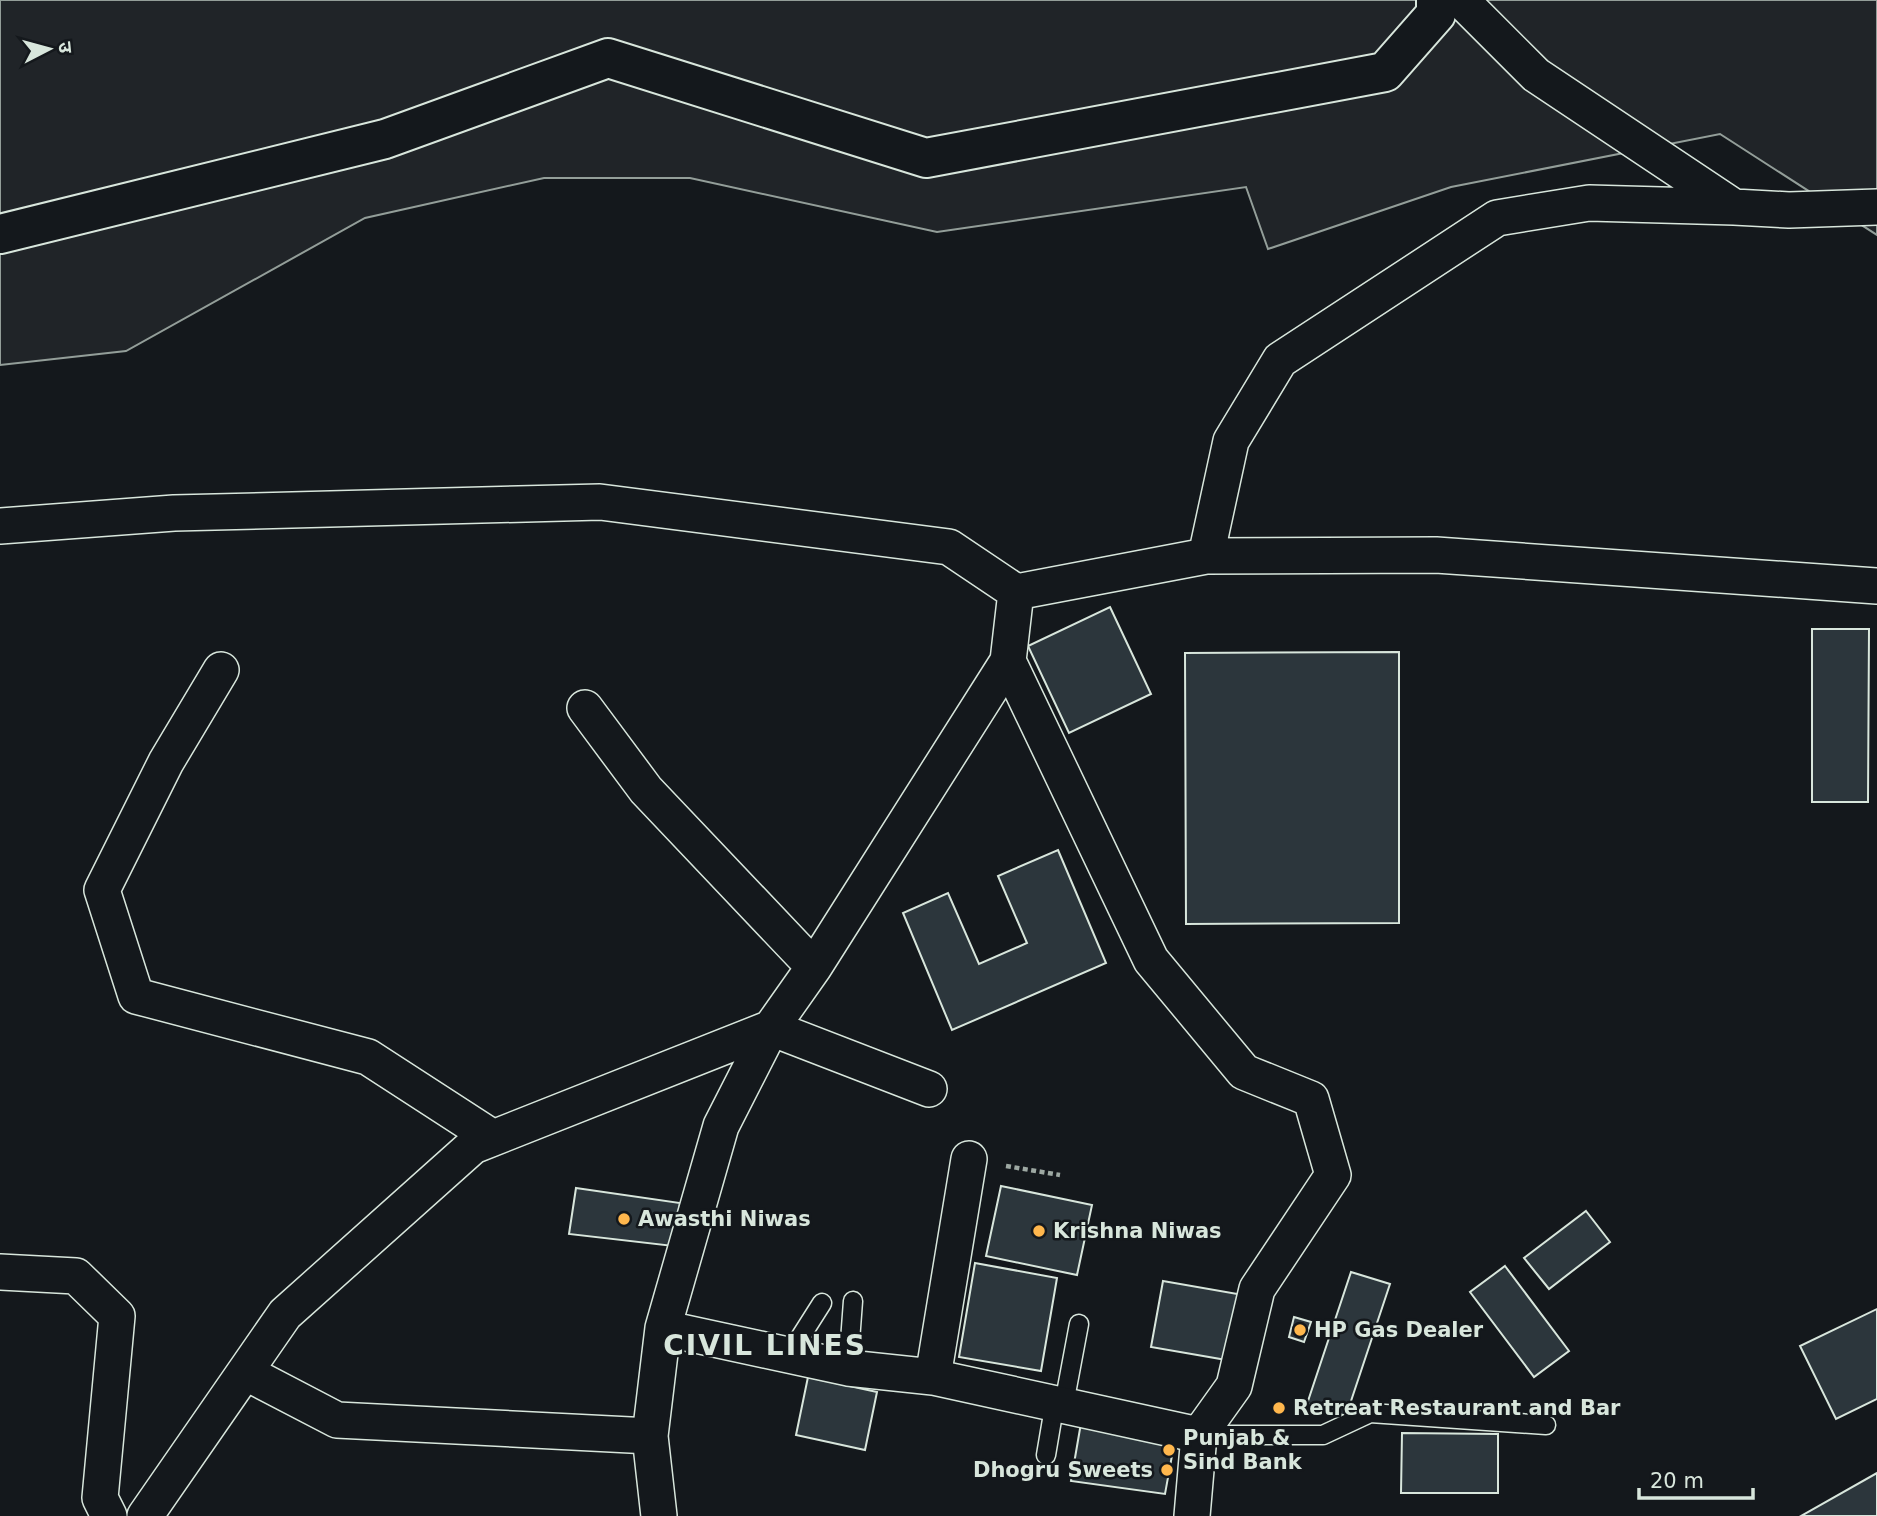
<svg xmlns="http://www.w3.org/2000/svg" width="1877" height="1516" viewBox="0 0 1877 1516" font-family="'DejaVu Sans','Noto Sans Devanagari',sans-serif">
<rect width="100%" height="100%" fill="#14181c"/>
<!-- green -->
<path fill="#202428" stroke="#939e99" stroke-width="2" d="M0 0H1877V235L1720 134 1451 187 1268 249 1246 187 937 232 690 178H544L365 218 126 351 0 365Z"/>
<!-- building -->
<path fill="#2c363c" stroke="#d8e6dc" stroke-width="2" d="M1110 607 1151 694 1069 733 1028 646Z
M1812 629H1869L1868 802H1812Z
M1399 652V923L1186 924 1185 653Z
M1058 850 1106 963 952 1030 903 913 948 893 979 964 1027 943 998 876Z
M1001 1186 1092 1205 1077 1275 986 1256Z
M576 1188 680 1203 673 1246 569 1234Z
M1586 1211 1610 1242 1549 1289 1524 1258Z
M975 1263 1057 1278 1041 1371 959 1357Z
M1505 1266 1569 1351 1534 1377 1470 1292Z
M1351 1272 1390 1284 1346 1416 1307 1404Z
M1163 1281 1249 1296 1238 1362 1151 1347Z
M1877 1309V1399L1836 1419 1800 1346Z
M1294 1317 1311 1322 1304 1342 1289 1337Z
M808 1377 877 1392 865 1450 796 1435Z
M1081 1423 1175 1439 1165 1494 1071 1481Z
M1402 1433 1498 1434V1493H1401Z
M1877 1473V1516H1801Z"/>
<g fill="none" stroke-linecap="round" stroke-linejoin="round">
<defs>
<path id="service" d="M789 1355 822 1303
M848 1368 853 1301
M1064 1404 1079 1324
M1199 1435H1323L1370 1413 1546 1425
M1046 1455 1055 1402"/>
<path id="minor" d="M1461 0 1536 75 1734 207 1789 210 1877 207
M0 526 174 513 600 502 949 547 1016 592
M1206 556 1231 441 1280 360 1497 218 1589 203 1734 207
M221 670 166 762 102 890 136 996 368 1057 493 1138
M585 708 646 790 814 967
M0 1272 76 1276 117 1316 100 1498 109 1516
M663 1328 848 1368 933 1377 1199 1435
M245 1372 337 1420 650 1436
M933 1377 969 1159
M145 1516 285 1314 473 1146 771 1028 814 967 1008 661
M659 1516 650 1436 663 1328 721 1126 771 1028 929 1089
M1192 1516 1199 1435 1234 1386 1257 1289 1333 1175 1311 1099 1244 1072 1151 960 1008 661 1016 592 1206 556 1436 555 1877 586"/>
<path id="tertiary" d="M0 234 385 139 608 58 926 158 1385 72 1436 14V0"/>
</defs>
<!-- service casing -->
<use href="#service" stroke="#d8e6dc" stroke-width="21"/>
<!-- minor casing -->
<use href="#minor" stroke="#d8e6dc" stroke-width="38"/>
<!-- tertiary casing -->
<use href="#tertiary" stroke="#d8e6dc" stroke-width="42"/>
<!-- path -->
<path stroke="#9da8a2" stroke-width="4.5" stroke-dasharray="5 3.5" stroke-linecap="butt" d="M1006 1166 1060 1175"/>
<!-- service -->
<use href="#service" stroke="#14181c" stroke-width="18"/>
<!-- minor -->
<use href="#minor" stroke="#14181c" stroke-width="35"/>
<!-- tertiary -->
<use href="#tertiary" stroke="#14181c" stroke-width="38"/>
</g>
<!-- markers -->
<g fill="#ffb74d" stroke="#14181c" stroke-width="2.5">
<circle cx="624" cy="1219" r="7"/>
<circle cx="1039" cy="1231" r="7"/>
<circle cx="1300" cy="1330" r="7"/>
<circle cx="1279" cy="1408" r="7"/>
<circle cx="1169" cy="1450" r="7"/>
<circle cx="1167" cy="1470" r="7"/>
</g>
<g text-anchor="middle" stroke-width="5" stroke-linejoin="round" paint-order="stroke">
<!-- poi labels -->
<g font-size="21" font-weight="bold" fill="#d8e6dc" stroke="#14181c" text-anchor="start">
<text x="638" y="1226">Awasthi Niwas</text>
<text x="1053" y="1238">Krishna Niwas</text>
<text x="1314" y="1337">HP Gas Dealer</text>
<text x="1293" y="1415">Retreat Restaurant and Bar</text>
<text x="1183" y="1445">Punjab &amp;<tspan x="1183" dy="24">Sind Bank</tspan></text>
<text x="1153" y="1477" text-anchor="end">Dhogru Sweets</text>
</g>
<!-- district labels -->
<g font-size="28" font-weight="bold" letter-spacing="2" fill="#d8e6dc" stroke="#14181c">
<text x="765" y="1355">CIVIL LINES</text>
</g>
</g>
<!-- north arrow -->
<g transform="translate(49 49) rotate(84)" stroke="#14181c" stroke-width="5" paint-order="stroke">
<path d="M0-5L12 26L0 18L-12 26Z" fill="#d8e6dc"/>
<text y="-10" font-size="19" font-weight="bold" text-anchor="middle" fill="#d8e6dc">उ</text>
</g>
<!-- scale -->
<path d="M1639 1488v10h114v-10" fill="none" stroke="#d8e6dc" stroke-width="3.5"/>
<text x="1650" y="1488" font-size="21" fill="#d8e6dc" stroke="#14181c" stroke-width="5" paint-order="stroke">20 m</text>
</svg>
